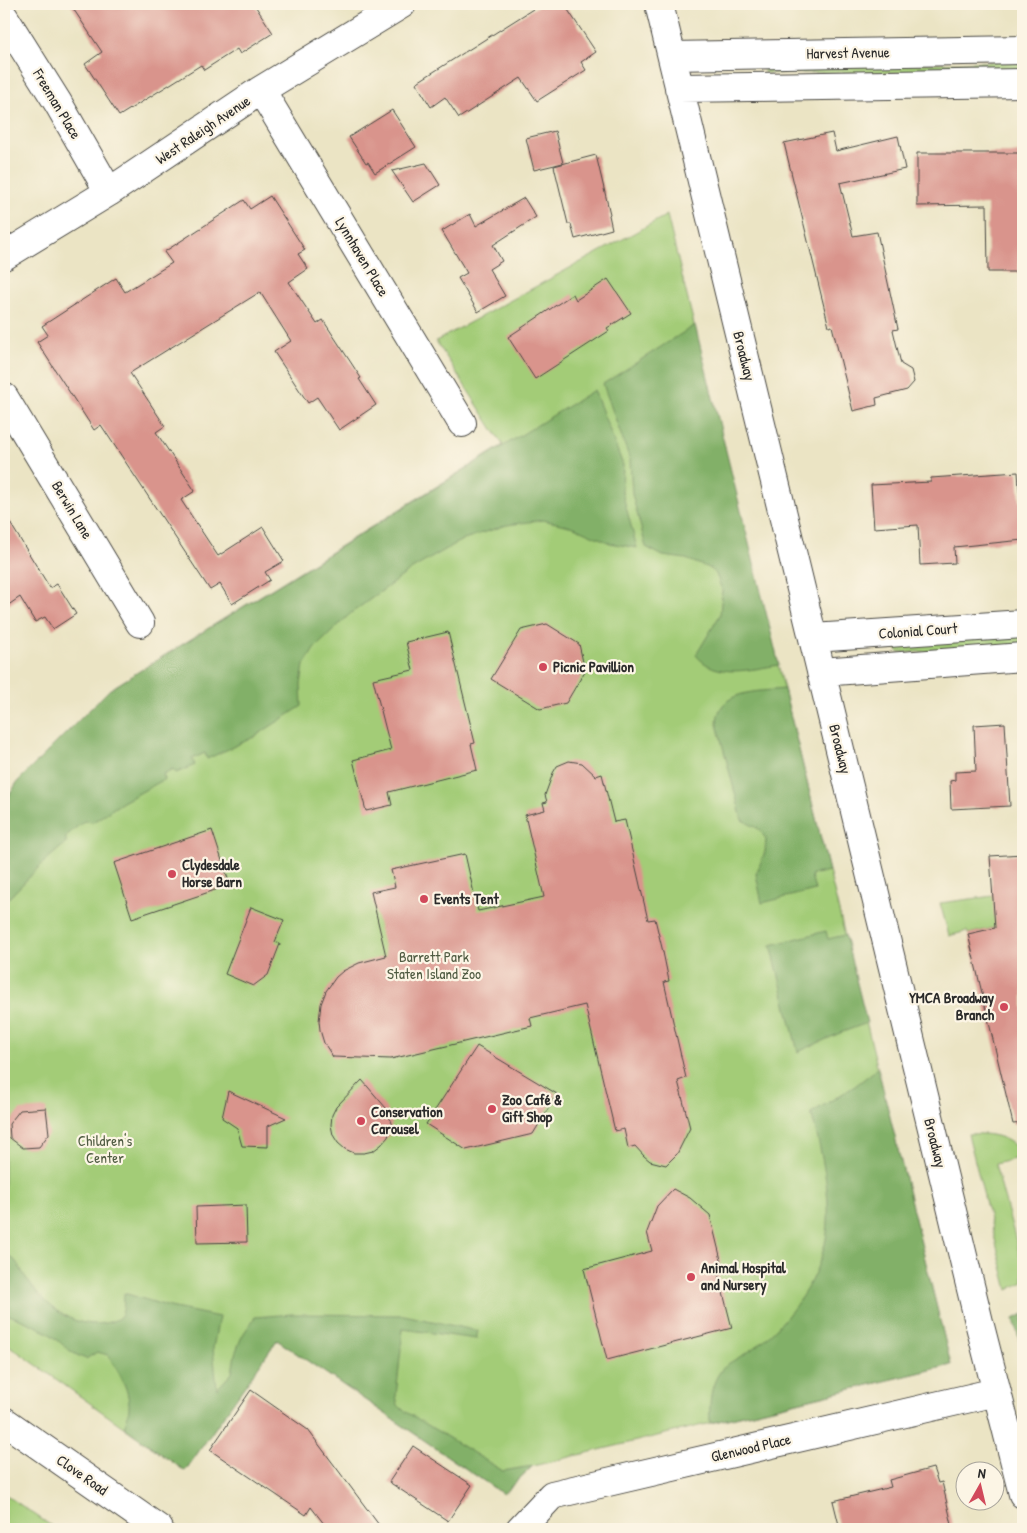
<svg xmlns="http://www.w3.org/2000/svg" width="1027" height="1533" viewBox="0 0 1027 1533" font-family="'Patrick Hand',sans-serif">
<rect width="100%" height="100%" fill="#fcf5e5"/>
<filter id="ink" filterUnits="userSpaceOnUse"><feTurbulence type="fractalNoise" baseFrequency=".02" numOctaves="2"/><feDisplacementMap in="SourceGraphic" scale="10" xChannelSelector="R" yChannelSelector="G"/><feConvolveMatrix kernelMatrix="1 2 1 2 8 2 1 2 1" color-interpolation-filters="sRGB"/></filter>
<filter id="wash" filterUnits="userSpaceOnUse"><feTurbulence type="fractalNoise" baseFrequency=".0096" numOctaves="4" result="noise"/><feDisplacementMap in="SourceGraphic" scale="20" xChannelSelector="R" yChannelSelector="G"/><feGaussianBlur stdDeviation="1.12" result="paint"/><feColorMatrix in="noise" values="0 0 0 0 0 0 0 0 0 0 0 0 0 0 0 0 0 1.4 0 .05"/><feComposite in="paint" operator="in"/></filter>
<g filter="url(#wash)">
<rect width="100%" height="100%" fill="#ebe4c4"/>
<!-- green -->
<path fill="#a3cc77" stroke="#677c51" d="M1023 61V72L764 73V67Z
M667 215 951 1365 533 1466 503 1494 277 1340 185 1471 4 1342V804L18 781 109 690 503 445 436 341Z
M1023 632V646L900 653 897 651V642Z
M1023 892V921L968 934 967 931 949 936 940 903Z
M968 1134C988 1133 1011 1135 1022 1155V1157L995 1164 1022 1263H1023V1282L1008 1290Z
M6 1495 56 1529H4V1496Z"/>
<!-- forest -->
<path fill="#82b068" stroke="#566e4a" d="M695 325 779 665C751 669 716 680 696 655L720 615 722 590 716 574 711 569 686 559 663 556 646 547 632 494 630 460 603 384Z
M594 390 623 465 622 492 637 548 610 543 574 527 543 520 507 525 464 539 412 569 350 614 314 649 304 665 301 684 302 706 254 737 207 759 205 753 192 759 195 765 176 773 173 769 163 774 165 779 123 802 93 822 84 821 66 836V843L44 862 4 903V804L18 781 109 690Z
M784 689 829 871 811 875 815 890 762 903 756 874 765 852 766 839 759 829 742 820 717 724C717 689 758 692 784 689Z
M826 931 828 939 845 935 867 1023 840 1033 798 1052 771 945Z
M878 1068 951 1365 710 1423C709 1403 710 1377 728 1364 740 1356 751 1352 763 1341 790 1317 813 1286 823 1251 836 1211 822 1152 811 1113L855 1086Z
M4 1253C19 1260 19 1268 28 1281 46 1305 72 1329 105 1323 126 1319 123 1312 124 1293L170 1307 219 1317 213 1348 217 1389 232 1373 235 1354 242 1336 255 1317 292 1314 404 1315 478 1331 476 1339 403 1329 396 1396 398 1405 403 1410 503 1471 532 1466 503 1494 277 1340 185 1471 124 1427C126 1421 129 1414 129 1408 130 1389 118 1371 108 1355L97 1352 86 1359C70 1353 66 1347 54 1337 38 1325 21 1320 4 1313Z
M1023 1314V1343L1020 1344 1014 1319Z"/>
<g id="blocks">
<!-- building -->
<path fill="#d9948c" d="M70 4H254L273 33 240 54 237 49 204 70 201 65 119 116 85 64 102 52Z
M541 4H564L596 52 581 62 586 70 537 101 521 78 459 118 445 97 431 107 416 83Z
M392 110 416 147 375 173 368 162 366 163 349 137Z
M555 131 563 163 534 170 526 138Z
M832 133 836 151 898 136 905 169 840 183 853 236 877 232 898 329 893 330 901 364 911 370 914 382 907 390 876 398 877 405 853 411 832 326 829 327 784 143Z
M917 153H1023V217H1019V272H988L987 205 917 206Z
M596 155 610 214 609 215 612 229 575 239 571 224H568L554 166Z
M426 163 440 185 413 202 392 171Z
M270 196 305 250 298 254 308 269 289 282 317 324 323 320 361 378 359 379 376 405 339 430 317 397 308 403 274 352 291 341 260 292 130 373 165 426 156 432 195 491 181 500 218 556 263 527 284 561 265 572 270 580 232 604 220 584 210 590 101 425 94 430 37 342 48 335 42 326 116 278 125 292 172 263 164 252 244 200 250 209Z
M524 198 536 217 493 245 502 261 489 269 505 296 478 312 458 278 467 273 442 231 470 214 476 226Z
M608 279 631 313 607 328 609 331 535 379 508 337 573 294 576 300Z
M1018 472 1020 501 1023 500V540L954 547 955 563 920 565 918 525 874 528 871 485 931 482V478Z
M4 513 50 588 57 584 76 614 53 629 45 617 35 622 20 597 4 608Z
M547 624 579 644 585 671 566 703 540 709 491 679 521 630Z
M448 632 475 743 471 744 477 770 389 792 392 805 366 811 353 760 391 750 373 679 413 670 406 642Z
M1005 723 1010 806 951 809 950 781 955 780V772L976 771 974 725Z
M569 761 582 763 596 776 602 774 614 822 625 820 648 920 655 919 663 952 669 981 664 982 686 1078 678 1081 690 1128 677 1154 666 1165 650 1161 644 1156 635 1146 628 1148 624 1129 615 1131 585 1005 530 1018 532 1026 391 1059 333 1057 324 1043 320 1030 319 1021 321 1004 326 991 336 977 343 971 359 963 386 956 371 892 395 887 391 870 465 854 478 911 544 897 525 815 545 810 543 803 547 802 545 795 553 773 557 766Z
M212 830 230 885 132 918 114 863Z
M1023 854V1123L1013 1124 968 934 995 928 990 856Z
M251 907 284 920 275 942 280 944 268 975 253 986 225 974Z
M477 1046 557 1094 533 1134 466 1150 426 1124Z
M362 1080 386 1108 392 1123 388 1137 381 1145 373 1151 364 1153H354L345 1149 338 1143 333 1135 331 1125 332 1115 336 1107Z
M228 1091 286 1118 268 1126V1147L242 1146 237 1128 222 1118Z
M46 1108 49 1134 39 1147 23 1148 10 1138 9 1124 20 1110Z
M673 1189 690 1198 710 1215 722 1264 716 1265 732 1328 607 1360 584 1269 652 1251 647 1232 657 1206Z
M246 1205 247 1242 197 1243 196 1207Z
M251 1390 308 1430 382 1529H328L311 1507 306 1515 210 1450Z
M413 1446 472 1485 448 1521 389 1482Z
M933 1468 938 1483 942 1482 953 1529H840L833 1501 891 1487 889 1480Z"/>
</g>
</g>
<g filter="url(#ink)">
<use href="#blocks" fill-opacity="0" stroke="#484742" stroke-width="1"/>
<g fill="none" stroke-linecap="round" stroke-linejoin="round">
<defs>
<path id="minor" d="M659 4 979 1322 1023 1494
M4 17 58 103 109 192
M672 56 1023 50
M679 88 1023 83
M261 90 462 423
M4 256 109 192 261 90 402 4
M4 397 140 623
M813 638 1023 624
M821 672 1023 657
M520 1529 552 1495 996 1392"/>
<path id="major" d="M4 1421 159 1529"/>
</defs>
<!-- minor casing -->
<use href="#minor" stroke="#484742" stroke-width="30"/>
<!-- major casing -->
<use href="#major" stroke="#484742" stroke-width="30"/>
<!-- minor -->
<use href="#minor" stroke="#fff" stroke-width="28"/>
<!-- major -->
<use href="#major" stroke="#fff" stroke-width="28"/>
</g>
</g>
<!-- markers -->
<g fill="#d1495b" stroke="#fcf5e5" stroke-width="2">
<circle cx="543" cy="667" r="5"/>
<circle cx="172" cy="874" r="5"/>
<circle cx="424" cy="899" r="5"/>
<circle cx="1004" cy="1007" r="5"/>
<circle cx="492" cy="1109" r="5"/>
<circle cx="361" cy="1121" r="5"/>
<circle cx="691" cy="1277" r="5"/>
</g>
<g text-anchor="middle" stroke-width="4.5" stroke-linejoin="round" paint-order="stroke">
<!-- street labels -->
<g font-size="15" fill="#2b2b2b" stroke="#fcf5e5">
<text transform="translate(848 53) rotate(-1)" y="5">Harvest Avenue</text>
<text transform="translate(57 104) rotate(59)" y="5">Freeman Place</text>
<text transform="translate(203 130) rotate(-34)" y="5">West Raleigh Avenue</text>
<text transform="translate(362 257) rotate(59)" y="5">Lynnhaven Place</text>
<text transform="translate(744 356) rotate(76)" y="5">Broadway</text>
<text transform="translate(72 510) rotate(59)" y="5">Berwin Lane</text>
<text transform="translate(918 631) rotate(-4)" y="5">Colonial Court</text>
<text transform="translate(840 749) rotate(76)" y="5">Broadway</text>
<text transform="translate(935 1143) rotate(76)" y="5">Broadway</text>
<text transform="translate(751 1448) rotate(-13)" y="5">Glenwood Place</text>
<text transform="translate(82 1475) rotate(35)" y="5">Clove Road</text>
</g>
<!-- poi labels -->
<g font-size="15" font-weight="bold" fill="#2b2b2b" stroke="#fcf5e5" text-anchor="start">
<text x="553" y="672">Picnic Pavillion</text>
<text x="182" y="870">Clydesdale<tspan x="182" dy="17">Horse Barn</tspan></text>
<text x="434" y="904">Events Tent</text>
<text x="994" y="1003" text-anchor="end">YMCA Broadway<tspan x="994" dy="17">Branch</tspan></text>
<text x="502" y="1105">Zoo Café &amp;<tspan x="502" dy="17">Gift Shop</tspan></text>
<text x="371" y="1117">Conservation<tspan x="371" dy="17">Carousel</tspan></text>
<text x="701" y="1273">Animal Hospital<tspan x="701" dy="17">and Nursery</tspan></text>
</g>
<!-- park labels -->
<g font-size="15" fill="#4f5b42" stroke="#fcf5e5">
<text x="434" y="962">Barrett Park<tspan x="434" dy="17">Staten Island Zoo</tspan></text>
<text x="105" y="1146">Children's<tspan x="105" dy="17">Center</tspan></text>
</g>
</g>
<!-- margin -->
<rect width="1027" height="1533" fill="none" stroke="#fcf5e5" stroke-width="20"/>
<!-- north arrow -->
<g transform="translate(980 1486) rotate(8)"><circle r="24" fill="#fcf5e5" stroke="#a8a49b"/>
<path d="M0-4L9 19L0 12L-9 19Z" fill="#d1495b"/>
<text y="-8" font-size="14" font-weight="bold" text-anchor="middle" fill="#2b2b2b">N</text>
</g>
</svg>
